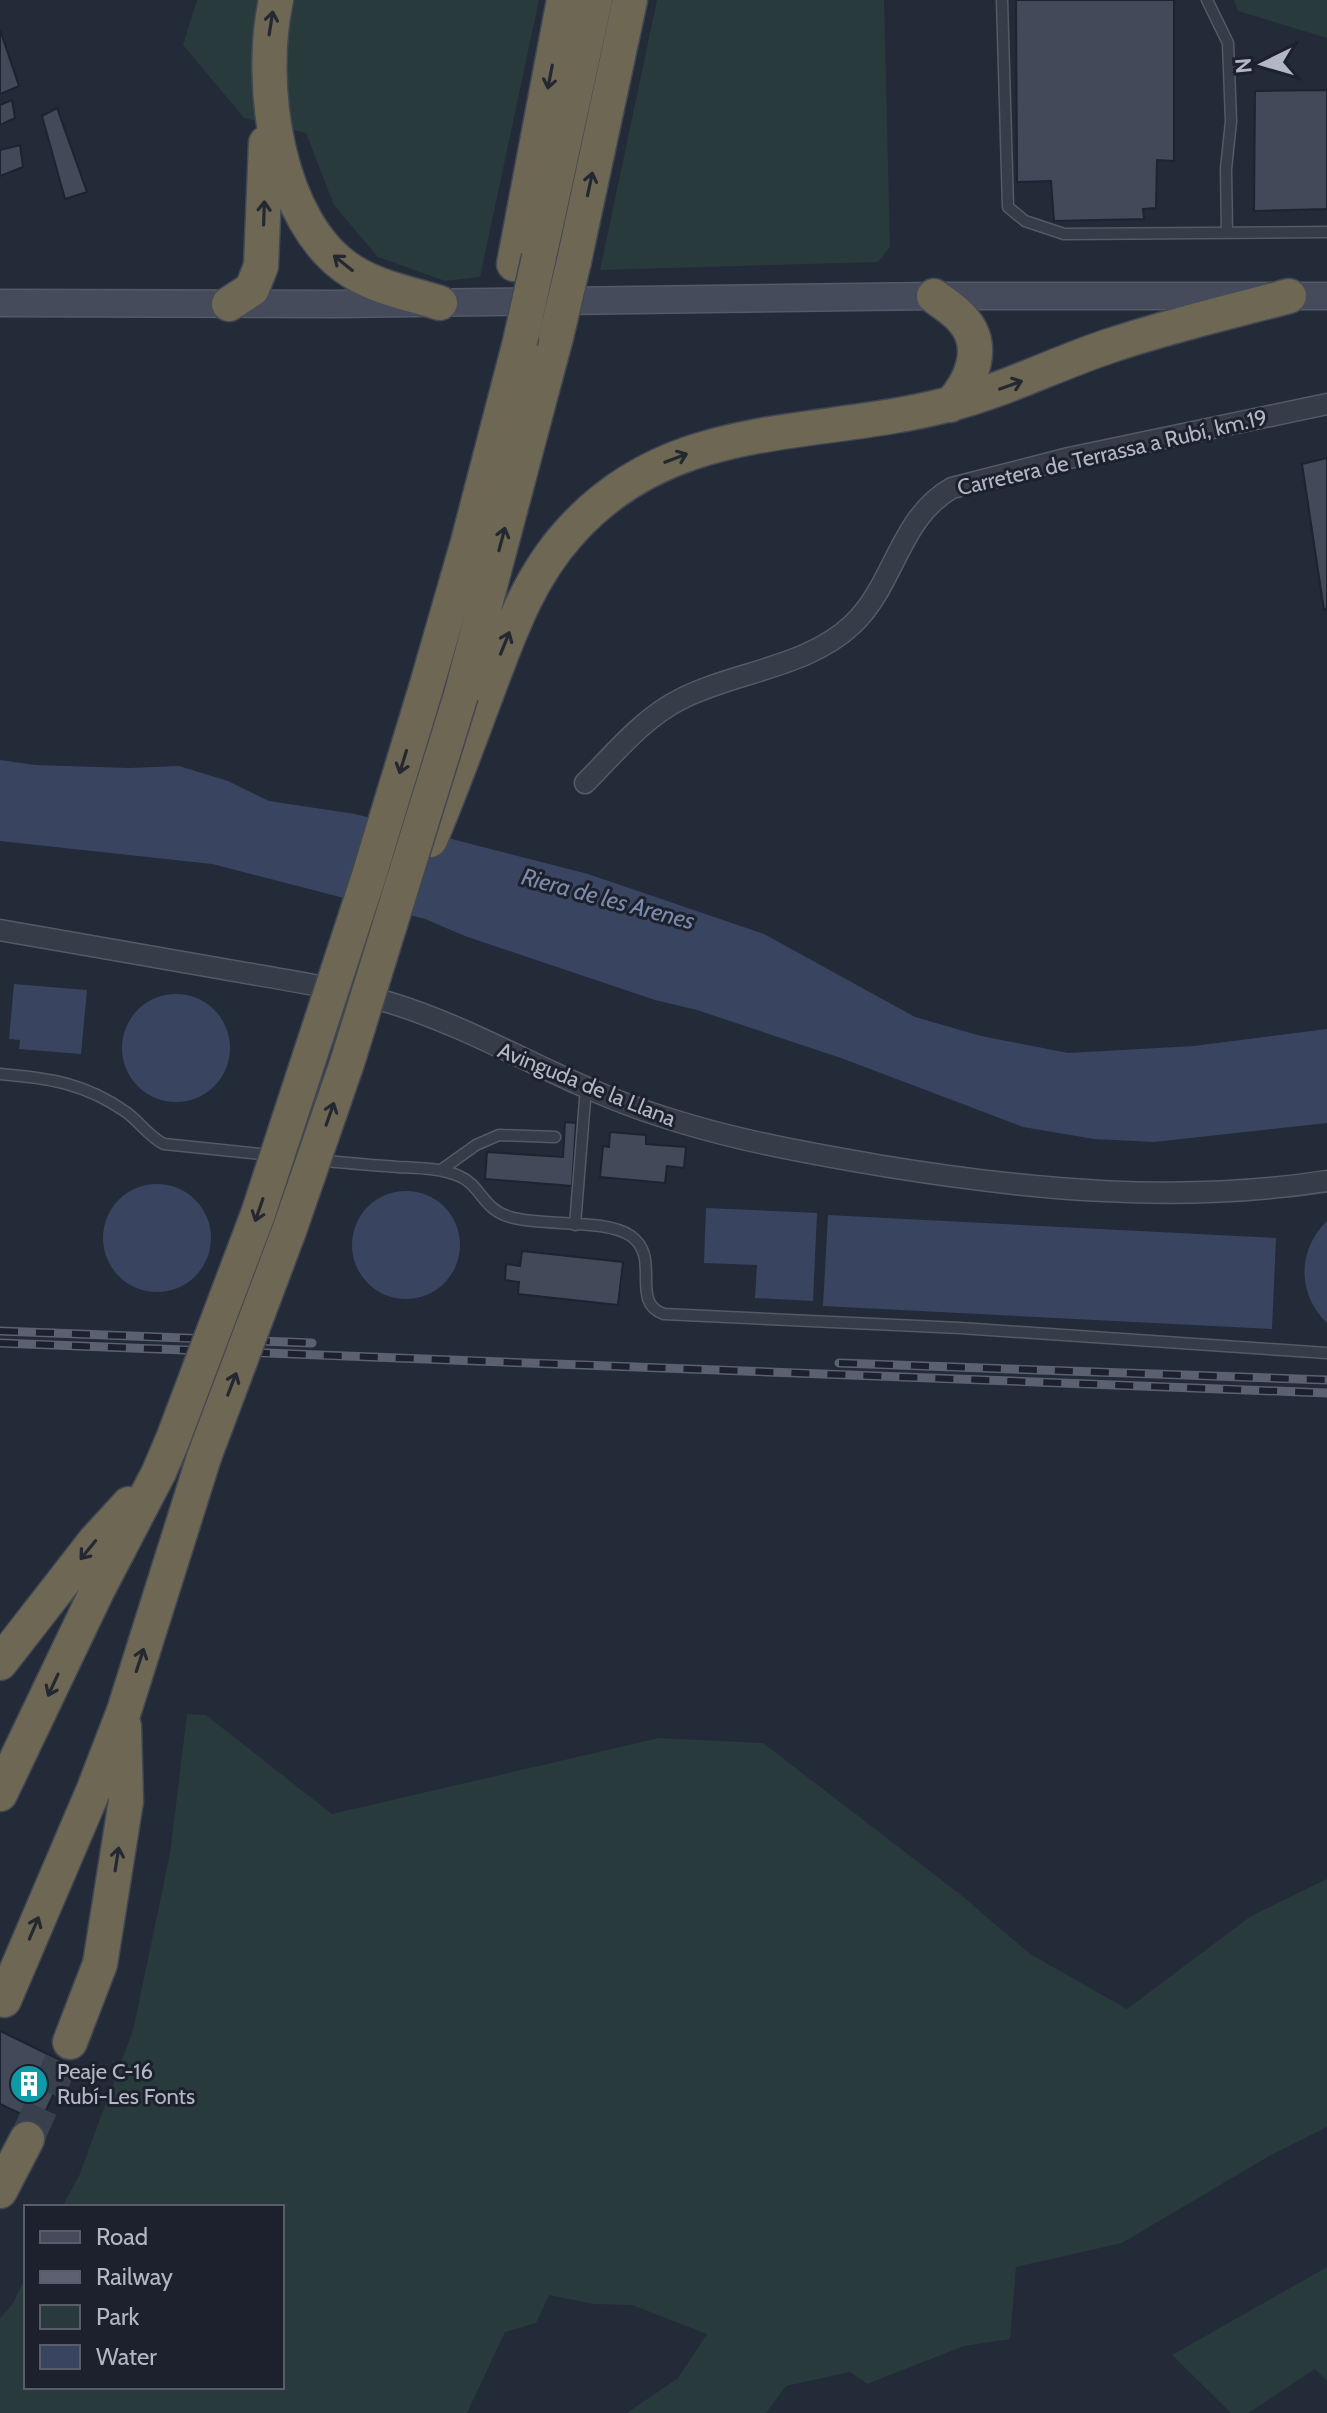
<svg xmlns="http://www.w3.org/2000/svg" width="1327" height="2413" viewBox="0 0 1327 2413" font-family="Cabin,sans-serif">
<rect width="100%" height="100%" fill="#232a38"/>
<!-- green -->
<path fill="#293a3d" d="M197 0H539L480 277 445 281 378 257 334 205 306 133 244 118 183 45Z
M657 0H884L890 247 878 262 600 270Z
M1234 0H1327V38L1238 11Z
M187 1714 206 1715 332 1814 659 1738 763 1743 961 1895 1030 1954 1127 2009 1251 1916 1327 1879V2127L1271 2155 1122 2243 1016 2267 1010 2339 964 2346 867 2384 850 2372 786 2386 766 2413H627L678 2378 707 2334 632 2305 594 2304 549 2295 536 2323 505 2332 467 2413H0V2318L12 2305 26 2277V2387H282V2207H62L79 2176 133 2030 170 1854Z
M1327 2267V2381L1315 2369 1248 2413H1231L1172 2355Z"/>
<!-- water -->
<path fill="#394560" d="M0 760 35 765 129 768 179 766 228 781 269 801 355 814 588 874 764 934 915 1017 981 1036 1068 1053 1194 1046 1327 1029V1123L1154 1142 1094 1139 1023 1127 841 1058 697 1010 655 1000 465 936 425 919 212 864 0 841Z
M14 984 87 990 81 1054 19 1049 20 1040 9 1039Z
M122 1048a54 54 0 1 1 108 0a54 54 0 1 1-108 0Z
M103 1238a54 54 0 1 1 108 0a54 54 0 1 1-108 0Z
M352 1245a54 54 0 1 1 108 0a54 54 0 1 1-108 0Z
M706 1208 817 1213 813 1301 755 1298 757 1265 704 1263Z
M828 1215 1276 1238 1272 1329 823 1306Z
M1327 1221V1323C1297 1294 1297 1250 1327 1221Z"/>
<!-- building -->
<path fill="#424959" stroke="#1e232f" stroke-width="2" d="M1016 0H1174V161L1157 160 1156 208 1143 209 1144 219 1054 221 1051 181 1017 182Z
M0 30 19 86 0 94Z
M1327 90V209L1254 211 1255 91Z
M12 100 15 118 0 125V105Z
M57 108 87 192 65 199 42 116Z
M20 145 23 167 0 176V150Z
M1327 458V609L1324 610 1302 464Z
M565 1122 576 1123 572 1186 485 1179 487 1152 563 1157Z
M610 1132 646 1135V1144L686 1147 684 1168 667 1166 665 1183 600 1177 603 1146 609 1147Z
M522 1251 623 1262 618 1305 518 1294 519 1282 505 1280 506 1264 520 1266Z
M0 2031 68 2064 40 2123 0 2104Z"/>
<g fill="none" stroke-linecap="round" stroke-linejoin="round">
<!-- highway-tunnel -->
<path stroke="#383f4d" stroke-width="34" stroke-dasharray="34 17" stroke-linecap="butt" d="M27 2139 70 2042"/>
<defs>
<path id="lane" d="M1002 0 1008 207 1025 221 1064 234 1327 232
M1207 0 1228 43 1231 121 1226 169 1227 233
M0 1074C48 1078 85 1083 126 1112 139 1121 150 1138 164 1144L270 1155
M318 1160C345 1163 371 1165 398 1167 418 1168 440 1168 459 1176 481 1185 482 1209 510 1217 543 1227 605 1218 631 1236 662 1258 629 1302 664 1314L960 1328 1327 1353
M441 1170 476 1145 499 1135 555 1137
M575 1225 586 1087"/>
<path id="street" d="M585 783C615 753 643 718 681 699 736 671 807 668 853 624 895 584 899 518 952 488L1069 458 1327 404
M0 930C74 943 149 956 223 969 279 979 336 987 391 1003 476 1029 553 1078 637 1108 717 1137 800 1152 883 1166 1030 1190 1179 1204 1327 1181"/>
<path id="secondary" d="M0 303 336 304 934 296H1327"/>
<path id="highway" d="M276 0C258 81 275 224 353 272 379 288 411 294 440 303
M539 257 595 0
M574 261 630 0
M514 264 564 0
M934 296C944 304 956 311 963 320 987 347 971 383 950 405
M229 304 252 289 261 266 266 143
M426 688 468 542 520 342
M461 695 556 337
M430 840C452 788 471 735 491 682 511 629 530 576 569 533 672 416 814 440 950 404 1005 390 1055 364 1109 346 1168 326 1229 312 1289 296
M0 1663 95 1541 129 1504
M0 1794 97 1591 159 1472 173 1439
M4 2000 94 1789 124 1711 204 1457
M70 2042 100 1964 126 1801 124 1726
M0 2191 27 2139"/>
</defs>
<!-- lane casing -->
<use href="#lane" stroke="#545a66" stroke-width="13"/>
<!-- street casing -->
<use href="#street" stroke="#545a66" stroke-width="23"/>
<!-- secondary casing -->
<use href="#secondary" stroke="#545a66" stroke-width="29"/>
<!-- highway casing -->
<use href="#highway" stroke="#414753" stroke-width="37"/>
<!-- lane -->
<use href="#lane" stroke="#363c48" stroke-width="10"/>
<!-- street -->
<use href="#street" stroke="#363c48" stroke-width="20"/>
<!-- secondary -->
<use href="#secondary" stroke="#454b5b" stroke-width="26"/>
<!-- highway -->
<use href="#highway" stroke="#6e6754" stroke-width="34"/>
<defs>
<path id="rail" d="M0 1331 312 1343
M0 1343 1327 1393
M839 1363 1327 1380"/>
</defs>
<!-- rail casing -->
<use href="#rail" stroke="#5b6171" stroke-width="9"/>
<!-- rail -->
<use href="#rail" stroke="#1c212d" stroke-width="6" stroke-dasharray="18" stroke-linecap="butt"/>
<defs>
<path id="highway-bridge" d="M556 337 574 261
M520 342 539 257
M173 1439 258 1214 367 882 426 688
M204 1457 290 1228 347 1063 461 695"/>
</defs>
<!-- highway-bridge casing -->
<use href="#highway-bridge" stroke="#414753" stroke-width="37" stroke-linecap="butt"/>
<!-- highway-bridge -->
<use href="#highway-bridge" stroke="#6e6754" stroke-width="34"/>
</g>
<!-- one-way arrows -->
<defs><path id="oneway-shaft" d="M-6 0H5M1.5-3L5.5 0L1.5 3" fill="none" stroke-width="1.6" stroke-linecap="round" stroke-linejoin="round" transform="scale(2)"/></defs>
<g stroke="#242831">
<use href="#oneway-shaft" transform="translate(271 23) rotate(-81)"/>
<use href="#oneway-shaft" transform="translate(550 77) rotate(101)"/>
<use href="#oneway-shaft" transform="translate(590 184) rotate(-78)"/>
<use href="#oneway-shaft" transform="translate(264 213) rotate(-88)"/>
<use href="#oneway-shaft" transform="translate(343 263) rotate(-141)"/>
<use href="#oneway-shaft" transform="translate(1011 385) rotate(-20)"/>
<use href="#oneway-shaft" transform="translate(676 458) rotate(-21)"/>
<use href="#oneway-shaft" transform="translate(502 539) rotate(-75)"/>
<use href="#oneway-shaft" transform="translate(505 643) rotate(-68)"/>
<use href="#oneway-shaft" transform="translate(403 762) rotate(107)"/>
<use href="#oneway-shaft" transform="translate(330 1114) rotate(-71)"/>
<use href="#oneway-shaft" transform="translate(259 1210) rotate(109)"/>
<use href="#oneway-shaft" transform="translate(232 1384) rotate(-69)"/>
<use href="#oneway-shaft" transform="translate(88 1550) rotate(129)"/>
<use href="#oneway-shaft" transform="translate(140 1660) rotate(-72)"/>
<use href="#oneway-shaft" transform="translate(53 1685) rotate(115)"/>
<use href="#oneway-shaft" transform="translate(117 1859) rotate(-81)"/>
<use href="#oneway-shaft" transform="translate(34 1928) rotate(-67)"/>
</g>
<!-- icons -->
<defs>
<symbol id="building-disc" viewBox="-11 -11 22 22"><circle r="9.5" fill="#0f9aa8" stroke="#1c212d"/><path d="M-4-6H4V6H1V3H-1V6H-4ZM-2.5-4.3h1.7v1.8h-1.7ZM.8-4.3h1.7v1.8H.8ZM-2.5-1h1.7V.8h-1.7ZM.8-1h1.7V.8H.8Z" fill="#fff"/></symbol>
</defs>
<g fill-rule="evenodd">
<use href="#building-disc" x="7" y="2062" width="44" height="44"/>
</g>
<g text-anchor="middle" stroke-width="6" stroke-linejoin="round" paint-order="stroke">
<!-- street labels -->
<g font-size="22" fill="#b1b7c4" stroke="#1c212d">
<text transform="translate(1112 452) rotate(-13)" y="8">Carretera de Terrassa a Rubí, km.19</text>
<text transform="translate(587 1084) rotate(22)" y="8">Avinguda de la Llana</text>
</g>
<!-- poi labels -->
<g font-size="22" fill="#b1b7c4" stroke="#1c212d" text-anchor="start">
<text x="57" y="2079">Peaje C-16<tspan x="57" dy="25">Rubí-Les Fonts</tspan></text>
</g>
<!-- water labels -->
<g font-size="24" font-style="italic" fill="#7c8aaa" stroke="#1c212d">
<text transform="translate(608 899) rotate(15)" y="8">Riera de les Arenes</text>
</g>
</g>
<!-- legend -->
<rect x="24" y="2205" width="260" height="184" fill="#1c212d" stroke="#585d69" stroke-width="2"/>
<rect x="40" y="2231" width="40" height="12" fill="#454b5b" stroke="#585d69" stroke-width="2"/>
<text x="96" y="2245" font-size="24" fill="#b1b7c4">Road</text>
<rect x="40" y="2271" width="40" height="12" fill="#5b6171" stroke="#585d69" stroke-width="2"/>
<text x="96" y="2285" font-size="24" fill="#b1b7c4">Railway</text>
<rect x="40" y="2305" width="40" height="24" fill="#293a3d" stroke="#585d69" stroke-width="2"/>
<text x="96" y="2325" font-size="24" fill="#b1b7c4">Park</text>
<rect x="40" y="2345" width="40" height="24" fill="#394560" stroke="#585d69" stroke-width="2"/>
<text x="96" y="2365" font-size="24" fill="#b1b7c4">Water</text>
<!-- north arrow -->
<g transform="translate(1263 64) rotate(265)" stroke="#1c212d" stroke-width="6" paint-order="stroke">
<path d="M0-6L14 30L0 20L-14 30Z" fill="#b1b7c4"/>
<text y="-12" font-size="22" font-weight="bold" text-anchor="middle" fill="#b1b7c4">N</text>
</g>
</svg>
